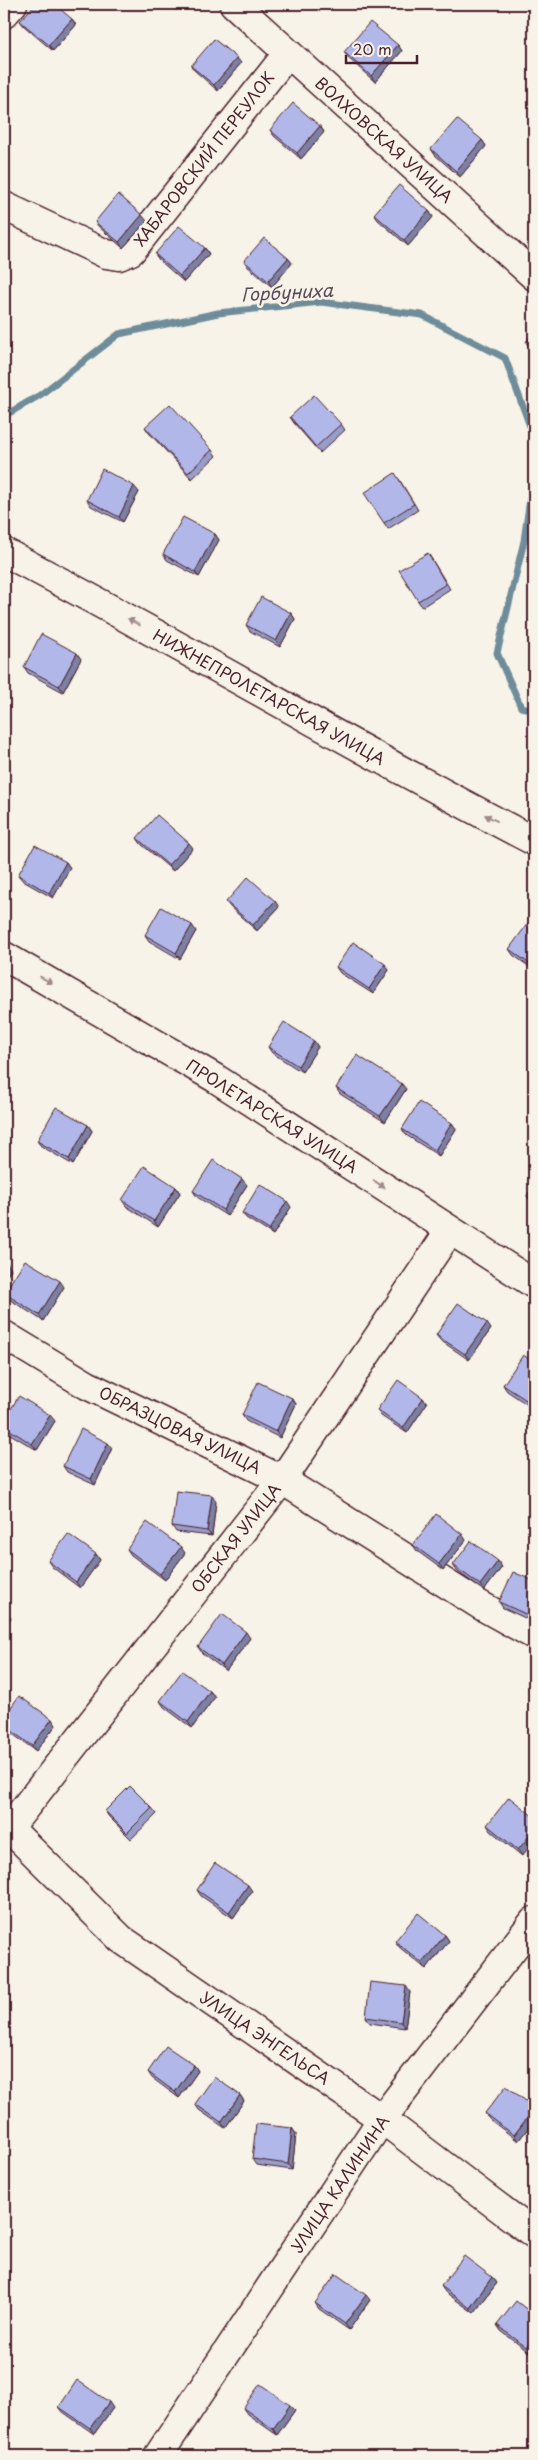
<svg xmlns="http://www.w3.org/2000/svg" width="538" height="2460" viewBox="0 0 538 2460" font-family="'Playpen Sans',sans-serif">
<rect width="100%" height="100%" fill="#f7f3e8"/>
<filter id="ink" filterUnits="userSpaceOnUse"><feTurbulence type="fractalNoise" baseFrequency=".02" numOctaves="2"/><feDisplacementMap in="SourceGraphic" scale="10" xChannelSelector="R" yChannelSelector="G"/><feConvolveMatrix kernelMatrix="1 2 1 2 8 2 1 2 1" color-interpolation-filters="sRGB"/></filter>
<g filter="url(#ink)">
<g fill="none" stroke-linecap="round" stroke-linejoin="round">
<!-- stream -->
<path stroke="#6e8c99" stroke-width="7" d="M4 416 40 395 119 334 218 313 321 302 422 315 505 358 534 437
M534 470 524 541 497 653 521 707 534 710"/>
<defs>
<path id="minor" d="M234 4 534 276
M4 14 13 4
M4 206 106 254 119 256 131 251 288 53
M4 1335 87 1385 282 1480 480 1605 534 1635
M9 1828 121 1939 382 2119 534 2234
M4 1831 9 1828 282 1480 450 1230
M158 2456 382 2119 534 1921"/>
<path id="primary" d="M4 552C183 645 355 749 534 841
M4 956 215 1078 534 1284"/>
</defs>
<!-- minor casing -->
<use href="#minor" stroke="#4a1f2b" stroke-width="31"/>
<!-- primary casing -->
<use href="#primary" stroke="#4a1f2b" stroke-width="31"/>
<!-- minor -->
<use href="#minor" stroke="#f7f3e8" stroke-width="28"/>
<!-- primary -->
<use href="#primary" stroke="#f7f3e8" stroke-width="28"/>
</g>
<!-- wall -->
<path fill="#989ec8" stroke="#4a1f2b" d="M72 19 76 25 53 51 24 26 20 21Z
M398 45 402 51 375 82 348 58 344 52Z
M241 63 218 91 195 71 191 66Z
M320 126 324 132 301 159 274 136 270 130Z
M482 140 486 146 460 177 435 155 431 149Z
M429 211 433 217 408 246 378 220 374 214Z
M147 221 123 248 99 227 95 222Z
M205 248 209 254 184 282 159 260 155 254Z
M288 258 292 263 272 287 248 267 244 261Z
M534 332V352L530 348 526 342Z
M290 417 341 424 345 430 320 453 294 423Z
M145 427 212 450 216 456 192 479 149 433Z
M399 479 418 510 388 529 384 523Z
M139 492 123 522 91 506 87 500Z
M215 534 219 540 199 577 167 560 163 554Z
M428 553 450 589 422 607 418 601Z
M291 613 295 619 280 647 250 631 246 625Z
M81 659 63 692 28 673 24 667Z
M137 838 193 848 173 871 141 844Z
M66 862 70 868 53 898 23 881 18 875Z
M226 902 279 907 257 931 231 908Z
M534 927V970L513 955 509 949Z
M196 931 180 959 149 941 145 935Z
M336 967 389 970 373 994 340 973Z
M314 1041 318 1047 302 1072 272 1053 268 1047Z
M336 1088 406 1089 385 1122 340 1094Z
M452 1123 456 1129 439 1156 406 1135 402 1129Z
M88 1125 92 1131 73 1165 41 1146 37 1141Z
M247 1185 227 1216 197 1197 193 1191Z
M534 1185V1204L531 1202 527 1196Z
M176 1187 180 1193 158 1227 126 1206 122 1200Z
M291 1207 273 1235 246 1218 242 1213Z
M64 1287 43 1321 9 1299 4 1293Z
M491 1329 469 1360 440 1340 436 1335Z
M534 1362V1409L507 1391 503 1385Z
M292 1398 296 1404 280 1438 246 1421 242 1415Z
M423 1398 427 1403 407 1433 381 1416 377 1410Z
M4 1420 55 1421 37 1450 5 1431 4 1428Z
M112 1448 95 1485 67 1472 63 1466Z
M216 1501 212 1536 176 1532 172 1526Z
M466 1540 443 1570 417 1551 413 1545Z
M127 1549 185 1553 165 1580 131 1555Z
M96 1554 100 1560 80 1588 52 1567 48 1561Z
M453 1565 502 1567 484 1591 457 1571Z
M534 1581V1622L503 1608 499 1602Z
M250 1638 226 1671 202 1653 198 1647Z
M210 1691 215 1697 192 1728 164 1707 160 1701Z
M4 1717 56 1725 36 1751 4 1728Z
M152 1808 157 1814 131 1839 109 1817 105 1811Z
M534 1817 522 1856 491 1831 487 1825Z
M197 1890 252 1891 233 1918 201 1896Z
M445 1935 449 1941 426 1969 399 1947 395 1941Z
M410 1992 405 2028 370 2023 366 2017Z
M194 2065 198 2071 179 2098 152 2078 148 2072Z
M240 2095 244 2101 225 2128 199 2110 195 2104Z
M534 2107V2121L518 2141 489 2119 485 2113Z
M292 2128 296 2134 292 2170 256 2165 252 2159Z
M492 2277 497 2283 474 2313 445 2292 441 2286Z
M370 2300 349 2330 319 2309 315 2303Z
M534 2315V2347L530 2353 501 2331 497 2325Z
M59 2407 113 2408 94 2434 63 2412Z
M243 2408 295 2410 277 2435 247 2414Z"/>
<!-- shaded-wall -->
<path fill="#7c81a3" stroke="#4a1f2b" d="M72 19 76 25 53 51 49 45Z
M398 45 402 51 375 82 371 76Z
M237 58 241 63 218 91 214 85Z
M320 126 324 132 301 159 297 153Z
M482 140 486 146 460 177 456 171Z
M429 211 433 217 408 246 404 240Z
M142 215 147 221 123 248 119 242Z
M205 248 209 254 184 282 180 276Z
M288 258 292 263 272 287 268 281Z
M134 486 139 492 123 522 119 517Z
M215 534 219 540 199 577 195 572Z
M291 613 295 619 280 647 276 641Z
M77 653 81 659 63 692 59 686Z
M189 843 193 848 173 871 168 865Z
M66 862 70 868 53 898 49 893Z
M275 901 279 907 257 931 253 925Z
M192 925 196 931 180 959 176 953Z
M385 964 389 970 373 994 369 989Z
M314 1041 318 1047 302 1072 298 1066Z
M402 1084 406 1089 385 1122 380 1116Z
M452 1123 456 1129 439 1156 435 1150Z
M88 1125 92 1131 73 1165 69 1159Z
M242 1179 247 1185 227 1216 223 1210Z
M176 1187 180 1193 158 1227 154 1221Z
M287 1201 291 1207 273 1235 269 1230Z
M7 1263 11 1269 4 1281V1268Z
M60 1281 64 1287 43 1321 39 1315Z
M487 1323 491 1329 469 1360 465 1354Z
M292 1398 296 1404 280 1438 276 1432Z
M423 1398 427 1403 407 1433 403 1428Z
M50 1415 55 1421 37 1450 32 1444Z
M108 1443 112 1448 95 1485 91 1479Z
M212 1495 216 1501 212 1536 207 1531Z
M462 1534 466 1540 443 1570 439 1564Z
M181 1547 185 1553 165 1580 160 1574Z
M96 1554 100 1560 80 1588 76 1582Z
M498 1561 502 1567 484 1591 480 1585Z
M534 1607V1622L530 1616Z
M7 1612 11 1618 4 1628V1617Z
M246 1632 250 1638 226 1671 222 1665Z
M210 1691 215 1697 192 1728 188 1722Z
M52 1719 56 1725 36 1751 32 1746Z
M534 1830V1841L522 1856 518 1850Z
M248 1885 252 1891 233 1918 229 1912Z
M445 1935 449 1941 426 1969 422 1963Z
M406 1986 410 1992 405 2028 401 2022Z
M194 2065 198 2071 179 2098 175 2092Z
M240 2095 244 2101 225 2128 221 2122Z
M534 2109V2121L518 2141 514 2135Z
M292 2128 296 2134 292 2170 288 2164Z
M492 2277 497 2283 474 2313 470 2308Z
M366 2295 370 2300 349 2330 345 2324Z
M534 2336V2347L530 2353 526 2347Z
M109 2402 113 2408 94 2434 90 2428Z
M290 2405 295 2410 277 2435 273 2429Z"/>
<!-- building -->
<path fill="#b1b8e9" stroke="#4a1f2b" d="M35 4H54L72 19 49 45 20 21Z
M370 22 398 45 371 76 344 52Z
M214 39 237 58 214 85 191 66Z
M293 103 320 126 297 153 270 130Z
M457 119 482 140 456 171 431 149Z
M399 185 429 211 404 240 374 214Z
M118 194 142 215 119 242 95 222Z
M179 226 205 248 180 276 155 254Z
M264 238 288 258 268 281 244 261Z
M534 332V350L526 342Z
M314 395 341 424 316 447 290 417Z
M170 404 212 450 188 473 145 427Z
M102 469 134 486 119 517 87 500Z
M395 473 414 504 384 523 364 493Z
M183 517 215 534 195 572 163 554Z
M428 553 446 584 418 601 399 570Z
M261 597 291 613 276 641 246 625Z
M41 634 77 653 59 686 24 667Z
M157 815 189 843 168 865 137 838Z
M35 845 66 862 49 893 18 875Z
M248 877 275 901 253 925 226 902Z
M161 907 192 925 176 953 145 935Z
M528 923 534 927V967L509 949Z
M353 942 385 964 369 989 336 967Z
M284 1022 314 1041 298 1066 268 1047Z
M357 1055 402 1084 380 1116 336 1088Z
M419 1102 452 1123 435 1150 402 1129Z
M56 1107 88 1125 69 1159 37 1141Z
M213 1160 242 1179 223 1210 193 1191Z
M144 1166 176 1187 154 1221 122 1200Z
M260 1184 287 1201 269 1230 242 1213Z
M534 1185V1201L527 1196Z
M25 1260 60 1281 39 1315 4 1293Z
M4 1261 7 1263 4 1268Z
M458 1303 487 1323 465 1354 436 1335Z
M523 1355 534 1362V1405L503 1385Z
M398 1380 423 1398 403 1428 377 1410Z
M258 1382 292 1398 276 1432 242 1415Z
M19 1396 50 1415 32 1444 4 1426V1420Z
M81 1429 108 1443 91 1479 63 1466Z
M176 1491 212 1495 207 1531 172 1526Z
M436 1514 462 1534 439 1564 413 1545Z
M147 1522 181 1547 160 1574 127 1549Z
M68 1534 96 1554 76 1582 48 1561Z
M471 1541 498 1561 480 1585 453 1565Z
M513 1572 534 1581V1607L530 1616 499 1602Z
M4 1610 7 1612 4 1617Z
M222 1614 246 1632 222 1665 198 1647Z
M182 1671 210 1691 188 1722 160 1701Z
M19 1696 52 1719 32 1746 4 1725V1717Z
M130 1786 152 1808 127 1833 105 1811Z
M509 1797 534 1817V1830L518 1850 487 1825Z
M215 1863 248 1885 229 1912 197 1890Z
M418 1913 445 1935 422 1963 395 1941Z
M370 1982 406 1986 401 2022 366 2017Z
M166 2046 194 2065 175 2092 148 2072Z
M214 2077 240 2095 221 2122 195 2104Z
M506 2086 534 2107V2109L514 2135 485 2113Z
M256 2124 292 2128 288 2164 252 2159Z
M464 2256 492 2277 470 2308 441 2286Z
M336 2274 366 2295 345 2324 315 2303Z
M516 2301 534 2315V2336L526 2347 497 2325Z
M77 2380 109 2402 90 2428 59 2407Z
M260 2384 290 2405 273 2429 243 2408Z
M21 2452 27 2456H18Z"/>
<!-- one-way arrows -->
<defs><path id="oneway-solid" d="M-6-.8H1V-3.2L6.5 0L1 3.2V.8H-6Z" transform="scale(1.25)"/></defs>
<g fill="#a0898a">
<use href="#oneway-solid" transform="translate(134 622) rotate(-151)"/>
<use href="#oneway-solid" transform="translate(491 818) rotate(-153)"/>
<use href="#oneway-solid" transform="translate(46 980) rotate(30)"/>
<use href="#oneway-solid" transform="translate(379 1184) rotate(33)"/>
</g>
</g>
<g text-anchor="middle" stroke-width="5" stroke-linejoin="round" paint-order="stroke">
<!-- street labels -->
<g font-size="16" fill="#4a1f2b" stroke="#f7f3e8">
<text transform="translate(384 140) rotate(42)" y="6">ВОЛХОВСКАЯ УЛИЦА</text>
<text transform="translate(204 159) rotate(-52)" y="6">ХАБАРОВСКИЙ ПЕРЕУЛОК</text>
<text transform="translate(269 697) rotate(29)" y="6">НИЖНЕПРОЛЕТАРСКАЯ УЛИЦА</text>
<text transform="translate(272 1116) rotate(32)" y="6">ПРОЛЕТАРСКАЯ УЛИЦА</text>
<text transform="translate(180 1430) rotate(26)" y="6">ОБРАЗЦОВАЯ УЛИЦА</text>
<text transform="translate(236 1538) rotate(-52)" y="6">ОБСКАЯ УЛИЦА</text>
<text transform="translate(265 2038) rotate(34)" y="6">УЛИЦА ЭНГЕЛЬСА</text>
<text transform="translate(340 2184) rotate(-56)" y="6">УЛИЦА КАЛИНИНА</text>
</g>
<!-- water labels -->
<g font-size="18" font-style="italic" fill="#594c59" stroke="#f7f3e8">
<text transform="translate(287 293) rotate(-3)" y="6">Горбуниха</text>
</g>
</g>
<!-- margin -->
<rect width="538" height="2460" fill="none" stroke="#f7f3e8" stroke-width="20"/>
<rect x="10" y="10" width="518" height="2440" fill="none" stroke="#4a1f2b" stroke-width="2" filter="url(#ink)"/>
<!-- scale -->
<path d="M346 55v8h71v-8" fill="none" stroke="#4a1f2b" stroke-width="2.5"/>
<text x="353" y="55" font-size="15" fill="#4a1f2b" stroke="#f7f3e8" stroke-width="4" paint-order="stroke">20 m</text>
</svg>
